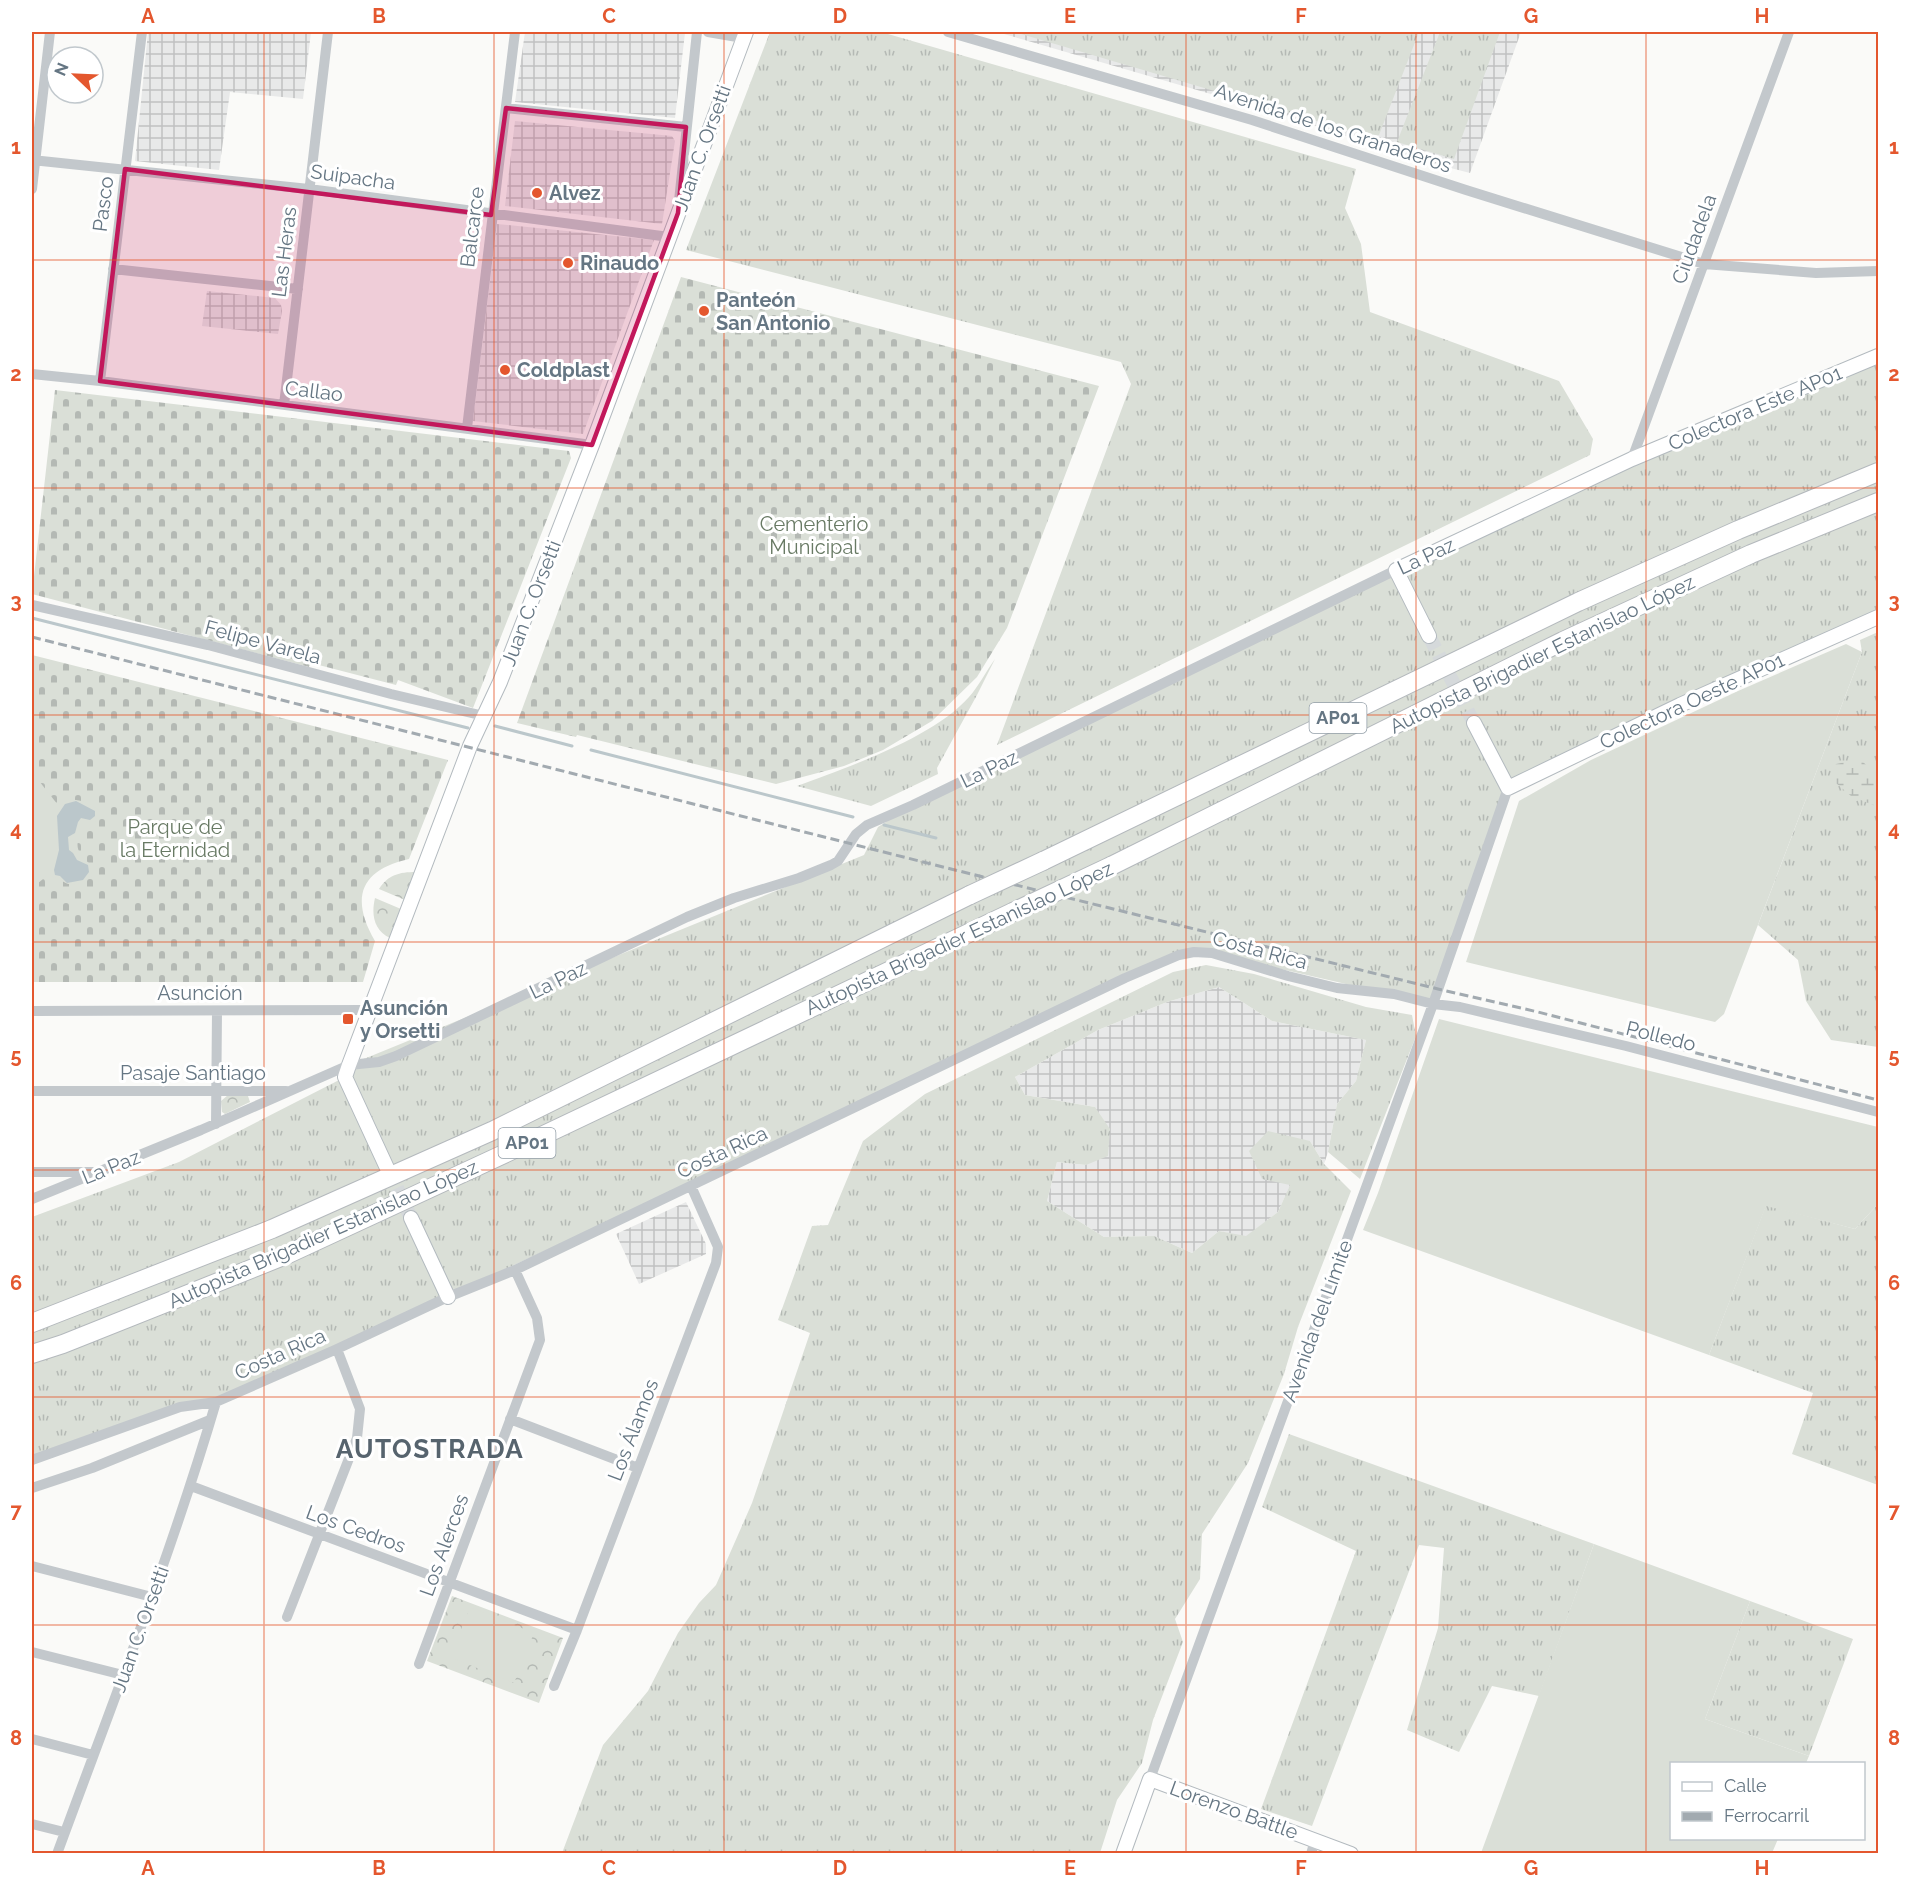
<svg xmlns="http://www.w3.org/2000/svg" width="1910" height="1885" viewBox="0 0 1910 1885" font-family="Raleway,sans-serif">
<defs>
<pattern id="industrial-grid" width="8" height="8" patternUnits="userSpaceOnUse" patternTransform="scale(1.5)"><rect width="8" height="8" fill="#e8e9e9"/><path d="M0 4h8M4 0v8" fill="none" stroke="#c0c1c2"/></pattern>
<pattern id="grass-tufts" width="24" height="20" patternUnits="userSpaceOnUse" patternTransform="scale(1.5)"><rect width="24" height="20" fill="#dadfd7"/><path d="M3 7l-1-3M5 7V3M7 7l1-3M15 17l-1-3M17 17v-4M19 17l1-3" fill="none" stroke="#b4b9b4"/></pattern>
<pattern id="forest-crowns" width="20" height="18" patternUnits="userSpaceOnUse" patternTransform="scale(1.5)"><rect width="20" height="18" fill="#dadfd7"/><path d="M2 6a3 3 0 1 1 6 0M12 15a3 3 0 1 1 6 0" fill="none" stroke="#b4b9b4"/></pattern>
<pattern id="wetland-marsh" width="20" height="14" patternUnits="userSpaceOnUse" patternTransform="scale(1.5)"><rect width="20" height="14" fill="#dadfd7"/><path d="M1 5h8M5 5V1M11 12h8M15 12V8" fill="none" stroke="#b4b9b4"/></pattern>
<pattern id="cemetery-stones" width="16" height="16" patternUnits="userSpaceOnUse" patternTransform="scale(1.5)"><rect width="16" height="16" fill="#dadfd7"/><path d="M2 7V4a2 2 0 0 1 4 0v3zM10 15v-3a2 2 0 0 1 4 0v3z" fill="#b4b9b4"/></pattern>
</defs>
<rect width="100%" height="100%" fill="#fafaf8"/>
<!-- industrial -->
<path fill="url(#industrial-grid)" d="M148 32H311L303 99 230 92 219 170 135 161Z
M525 32 685 33 675 118 515 102Z
M997 32H1521L1470 173 1408 157 1290 117Z
M515 121 672 136 675 141 662 224 505 206Z
M497 224 654 240 583 434 473 421Z
M207 291 275 298 281 305 282 311 278 334 202 326Z
M1219 987 1272 1021 1366 1040 1356 1081 1337 1104 1328 1152 1324 1164 1310 1141 1278 1212 1246 1237 1219 1231 1192 1253 1154 1236 1104 1237 1047 1201 1057 1162 1086 1165 1095 1107 1025 1095 1015 1077 1098 1030 1167 1002Z
M686 1202 706 1244V1254L639 1284 616 1234Z"/>
<!-- grass -->
<path fill="url(#grass-tufts)" d="M770 32H881L1356 169 1345 208 1361 244 1370 312 1559 381 1593 439 1590 455 997 745 1131 384 1121 362 686 250Z
M1014 32H1419L1379 135H1364Z
M1440 32H1500L1454 159 1397 142Z
M1878 356V617L1508 788 1433 1004 1212 953 1179 955 856 1108 216 1402 180 1407 32 1460V1217L179 1162 345 1077 349 1065 864 855 878 827 913 805 1396 570Z
M1878 632V1047L1831 1040 1806 1001 1798 960 1758 925 1862 652 1860 640Z
M995 659 977 695 937 768 938 774 871 806 797 786C848 767 933 738 969 697 979 686 986 671 995 659Z
M1206 965 1254 974 1366 1007 1412 1015 1416 1036 1360 1179 1328 1152 1337 1104 1356 1081 1366 1040 1272 1021 1219 987 1167 1002 1098 1030 1015 1077 1025 1095 1095 1107 1110 1129 1108 1156 1086 1165 1057 1162 1047 1201 1104 1237 1154 1236 1192 1253 1219 1231 1246 1236 1278 1212 1290 1185 1262 1179 1249 1151 1268 1131 1310 1141 1324 1164 1351 1191 1298 1327 1284 1374 1248 1463 1202 1534 1200 1579 1175 1619 1183 1642 1153 1720 1142 1763 1117 1800 1100 1853H562L603 1745 648 1691 678 1633 699 1603 716 1585 752 1503 810 1333 778 1320 812 1226 828 1225 863 1141 925 1094 1173 972Z
M1878 1204V1485L1792 1454 1813 1393 1709 1355 1766 1205 1855 1229Z
M1289 1434 1594 1544 1539 1696 1492 1686 1459 1752 1407 1730 1438 1628 1444 1548 1419 1545 1312 1826 1261 1809 1356 1551 1262 1507Z
M1750 1601 1853 1639 1809 1756 1705 1719Z"/>
<!-- forest -->
<path fill="url(#forest-crowns)" d="M416 872 405 900 379 889C388 875 399 872 416 872Z
M375 898 401 909 390 938C374 930 371 915 375 898Z
M228 1095 248 1096 250 1102 225 1114 222 1112 221 1101Z
M452 1596 563 1638 539 1703 427 1661Z"/>
<!-- wetland -->
<path fill="url(#wetland-marsh)" d="M1856 760 1863 762 1878 776V807L1851 796 1829 777 1836 764Z"/>
<!-- cemetery -->
<path fill="url(#cemetery-stones)" d="M681 277 1099 386 1007 628 977 677 932 721 883 750 844 766 776 784 577 735 576 737 517 723Z
M55 390 569 451 571 458 473 708 398 680 396 685 311 663 309 667 32 594Z
M32 655 448 760 409 859C360 870 350 898 375 941L363 982H32Z"/>
<!-- garden -->
<path fill="#dadfd7" d="M1846 644 1862 652 1724 1014 1715 1022 1466 962 1519 801 1591 760 1738 691Z
M32 772 58 805C72 795 84 801 98 809L95 825C75 834 71 849 89 863L92 876C66 892 71 882 48 875L32 888Z
M1439 1019 1878 1127V1204L1855 1229 1766 1206 1709 1355 1363 1230 1378 1193Z
M1594 1544 1750 1601 1705 1719 1809 1756 1806 1763 1672 1764V1838L1778 1839 1772 1853H1481Z
M470 1607 534 1633 514 1683 450 1657Z"/>
<!-- water -->
<path fill="#bbc7cb" d="M76 801 95 811V816L90 820 81 818 78 822 75 833 68 837 69 850 73 853 77 860 88 865 89 872 83 880 67 883 60 876 55 875 54 870 59 850 57 816 65 804Z"/>
<g fill="none" stroke-linecap="round" stroke-linejoin="round">
<!-- stream -->
<path stroke="#bbc7cb" stroke-width="3" d="M32 618 468 728
M495 726 572 746
M591 750 853 817
M884 825 936 838"/>
<!-- secondary-tunnel -->
<path stroke="#d5d9db" stroke-width="14" stroke-dasharray="14 7" stroke-linecap="butt" d="M1429 636 1474 723
M388 1169 411 1218"/>
<defs>
<path id="secondary" d="M1429 636 1396 570 1632 459 1878 356
M1474 723 1508 788 1680 705 1878 617
M387 1168 345 1077 349 1065 470 746 500 682 592 445 746 32
M411 1218 448 1297
M1123 1854 1150 1779 1351 1854"/>
<path id="highway" d="M1043 861 1578 602 1738 530 1878 472
M1111 866 1563 641 1751 554 1878 502
M32 1323 272 1229 492 1131 970 895
M32 1354 63 1344 286 1255 506 1153 1013 912"/>
</defs>
<!-- secondary casing -->
<use href="#secondary" stroke="#b3babf" stroke-width="16"/>
<!-- highway casing -->
<use href="#highway" stroke="#b4b9bd" stroke-width="20"/>
<!-- street -->
<path stroke="#c3c8cc" stroke-width="10" d="M708 32 743 38
M948 32 1252 120 1466 190 1704 264 1816 273 1878 271
M506 108 686 127
M32 160 309 189 669 237
M32 189 50 32
M679 201 697 32
M113 269 298 289
M32 374 100 381 592 445
M100 381 142 32
M284 405 328 32
M467 428 515 32
M1632 459 1789 32
M32 605 208 645 391 694 484 716
M32 1011 369 1010
M32 1091H286
M216 1124 217 1011
M32 1172H94
M32 1199 201 1130 349 1065 379 1062 396 1056 687 917 734 898 799 878 831 865 838 861 856 834 867 825 913 805 1396 570
M510 1419 638 1468
M32 1460 180 1407 216 1402 337 1349 448 1297 515 1270 1125 978 1179 955 1194 952 1212 953 1288 976 1337 988 1394 994 1433 1004 1460 1007 1626 1046 1878 1112
M191 1486 577 1630
M32 1488 92 1468 210 1420
M32 1566 152 1597
M287 1617 357 1438 360 1409 337 1349
M32 1652 123 1675
M419 1664 540 1340 537 1318 515 1270
M554 1686 577 1630 716 1263 718 1247 691 1186
M32 1739 93 1755
M1150 1779 1433 1004 1508 788
M32 1824 64 1832
M57 1854C112 1704 171 1555 216 1402
M1311 1854 1315 1840"/>
<!-- secondary -->
<use href="#secondary" stroke="#fff" stroke-width="14"/>
<!-- highway -->
<use href="#highway" stroke="#fff" stroke-width="18"/>
<!-- rail -->
<path stroke="#a2aab0" stroke-width="3" stroke-dasharray="9 4.5" stroke-linecap="butt" d="M32 637 951 869 1438 989 1538 1012 1878 1100"/>
<defs>
<path id="highway-bridge" d="M970 895 1043 861
M1013 912 1111 866"/>
</defs>
<!-- highway-bridge casing -->
<use href="#highway-bridge" stroke="#b4b9bd" stroke-width="20" stroke-linecap="butt"/>
<!-- highway-bridge -->
<use href="#highway-bridge" stroke="#fff" stroke-width="18"/>
</g>
<!-- marked area -->
<path fill="#c2185b" fill-opacity="0.2" stroke="#c2185b" stroke-width="4.5" stroke-linejoin="round" d="M506 108 686 127 678 213 592 445 100 381 125 169 491 215Z"/>
<!-- grid -->
<path fill="none" stroke="#e4572e" stroke-width="1.5" stroke-opacity="0.55" d="M264 32V1854M494 32V1854M724 32V1854M955 32V1854M1186 32V1854M1416 32V1854M1646 32V1854M32 260H1878M32 488H1878M32 715H1878M32 942H1878M32 1170H1878M32 1397H1878M32 1625H1878"/>
<!-- markers -->
<g fill="#e4572e" stroke="#fff" stroke-width="2">
<circle cx="537" cy="193" r="6"/>
<circle cx="568" cy="263" r="6"/>
<circle cx="704" cy="311" r="6"/>
<circle cx="505" cy="370" r="6"/>
<rect x="342" y="1013" width="12" height="12" rx="3"/>
</g>
<g text-anchor="middle" stroke-width="6" stroke-linejoin="round" paint-order="stroke">
<!-- shield labels -->
<g fill="#fff" stroke="#939fa8" stroke-width="1.5">
<rect x="1309.5" y="703" width="57" height="30" rx="4.5"/>
<rect x="498.5" y="1128" width="57" height="30" rx="4.5"/>
</g>
<g font-size="18" font-weight="bold" fill="#657683">
<text x="1338" y="724">AP01</text>
<text x="527" y="1149">AP01</text>
</g>
<!-- street labels -->
<g font-size="20" fill="#657683" stroke="#fff">
<text transform="translate(1333 128) rotate(18)" y="7">Avenida de los Granaderos</text>
<text transform="translate(702 148) rotate(-70)" y="7">Juan C. Orsetti</text>
<text transform="translate(353 177) rotate(8)" y="7">Suipacha</text>
<text transform="translate(103 204) rotate(-83)" y="7">Pasco</text>
<text transform="translate(472 227) rotate(-83)" y="7">Balcarce</text>
<text transform="translate(1694 239) rotate(-70)" y="7">Ciudadela</text>
<text transform="translate(284 252) rotate(-83)" y="7">Las Heras</text>
<text transform="translate(314 391) rotate(7)" y="7">Callao</text>
<text transform="translate(1755 408) rotate(-23)" y="7">Colectora Este AP01</text>
<text transform="translate(1426 556) rotate(-25)" y="7">La Paz</text>
<text transform="translate(531 603) rotate(-69)" y="7">Juan C. Orsetti</text>
<text transform="translate(263 642) rotate(15)" y="7">Felipe Varela</text>
<text transform="translate(1542 654) rotate(-26)" y="7">Autopista Brigadier Estanislao López</text>
<text transform="translate(1692 701) rotate(-25)" y="7">Colectora Oeste AP01</text>
<text transform="translate(989 769) rotate(-26)" y="7">La Paz</text>
<text transform="translate(959 938) rotate(-25)" y="7">Autopista Brigadier Estanislao López</text>
<text transform="translate(1260 950) rotate(15)" y="7">Costa Rica</text>
<text transform="translate(558 980) rotate(-26)" y="7">La Paz</text>
<text x="200" y="1000">Asunción</text>
<text transform="translate(1661 1036) rotate(14)" y="7">Polledo</text>
<text x="193" y="1080">Pasaje Santiago</text>
<text transform="translate(722 1152) rotate(-25)" y="7">Costa Rica</text>
<text transform="translate(111 1167) rotate(-22)" y="7">La Paz</text>
<text transform="translate(323 1234) rotate(-24)" y="7">Autopista Brigadier Estanislao López</text>
<text transform="translate(1317 1321) rotate(-70)" y="7">Avenida del Límite</text>
<text transform="translate(280 1354) rotate(-24)" y="7">Costa Rica</text>
<text transform="translate(633 1430) rotate(-69)" y="7">Los Álamos</text>
<text transform="translate(356 1529) rotate(20)" y="7">Los Cedros</text>
<text transform="translate(444 1545) rotate(-70)" y="7">Los Alerces</text>
<text transform="translate(140 1629) rotate(-70)" y="7">Juan C. Orsetti</text>
<text transform="translate(1234 1810) rotate(20)" y="7">Lorenzo Battle</text>
</g>
<!-- poi labels -->
<g font-size="20" font-weight="bold" fill="#657683" stroke="#fff" text-anchor="start">
<text x="549" y="200">Alvez</text>
<text x="580" y="270">Rinaudo</text>
<text x="716" y="307">Panteón<tspan x="716" dy="23">San Antonio</tspan></text>
<text x="517" y="377">Coldplast</text>
<text x="360" y="1015">Asunción<tspan x="360" dy="23">y Orsetti</tspan></text>
</g>
<!-- park labels -->
<g font-size="20" fill="#687a64" stroke="#fff">
<text x="814" y="531">Cementerio<tspan x="814" dy="23">Municipal</tspan></text>
<text x="175" y="834">Parque de<tspan x="175" dy="23">la Eternidad</tspan></text>
</g>
<!-- district labels -->
<g font-size="26" font-weight="bold" letter-spacing="1.5" fill="#57646e" stroke="#fff">
<text x="430" y="1458">AUTOSTRADA</text>
</g>
</g>
<!-- border -->
<rect width="1910" height="1885" fill="none" stroke="#ffffff" stroke-width="66"/>
<!-- legend -->
<rect x="1670" y="1762" width="195" height="78" fill="#ffffff" stroke="#c1c8cd" stroke-width="1.5"/>
<rect x="1682" y="1782" width="30" height="9" fill="#ffffff" stroke="#c1c8cd" stroke-width="1.5"/>
<text x="1724" y="1792" font-size="18" fill="#657683">Calle</text>
<rect x="1682" y="1812" width="30" height="9" fill="#a2aab0" stroke="#c1c8cd" stroke-width="1.5"/>
<text x="1724" y="1822" font-size="18" fill="#657683">Ferrocarril</text>
<!-- north arrow -->
<g transform="translate(75 75) rotate(293)"><circle r="28" fill="#ffffff" stroke="#c1c8cd" stroke-width="1.5"/>
<path d="M0-4.5L10 22L0 15L-10 22Z" fill="#e4572e"/>
<text y="-9" font-size="16" font-weight="bold" text-anchor="middle" fill="#657683">N</text>
</g>
<rect x="33" y="33" width="1844" height="1819" fill="none" stroke="#e4572e" stroke-width="2"/>
<g font-size="20" text-anchor="middle" font-weight="bold" fill="#e4572e">
<text x="148" y="23">A</text>
<text x="379" y="23">B</text>
<text x="609" y="23">C</text>
<text x="840" y="23">D</text>
<text x="1070" y="23">E</text>
<text x="1301" y="23">F</text>
<text x="1531" y="23">G</text>
<text x="1762" y="23">H</text>
<text x="16" y="154">1</text>
<text x="1894" y="154">1</text>
<text x="16" y="381">2</text>
<text x="1894" y="381">2</text>
<text x="16" y="608">3</text>
<text x="1894" y="608">3</text>
<text x="16" y="836">4</text>
<text x="1894" y="836">4</text>
<text x="16" y="1063">5</text>
<text x="1894" y="1063">5</text>
<text x="16" y="1290">6</text>
<text x="1894" y="1290">6</text>
<text x="16" y="1518">7</text>
<text x="1894" y="1518">7</text>
<text x="16" y="1745">8</text>
<text x="1894" y="1745">8</text>
<text x="148" y="1875">A</text>
<text x="379" y="1875">B</text>
<text x="609" y="1875">C</text>
<text x="840" y="1875">D</text>
<text x="1070" y="1875">E</text>
<text x="1301" y="1875">F</text>
<text x="1531" y="1875">G</text>
<text x="1762" y="1875">H</text>
</g>
</svg>
